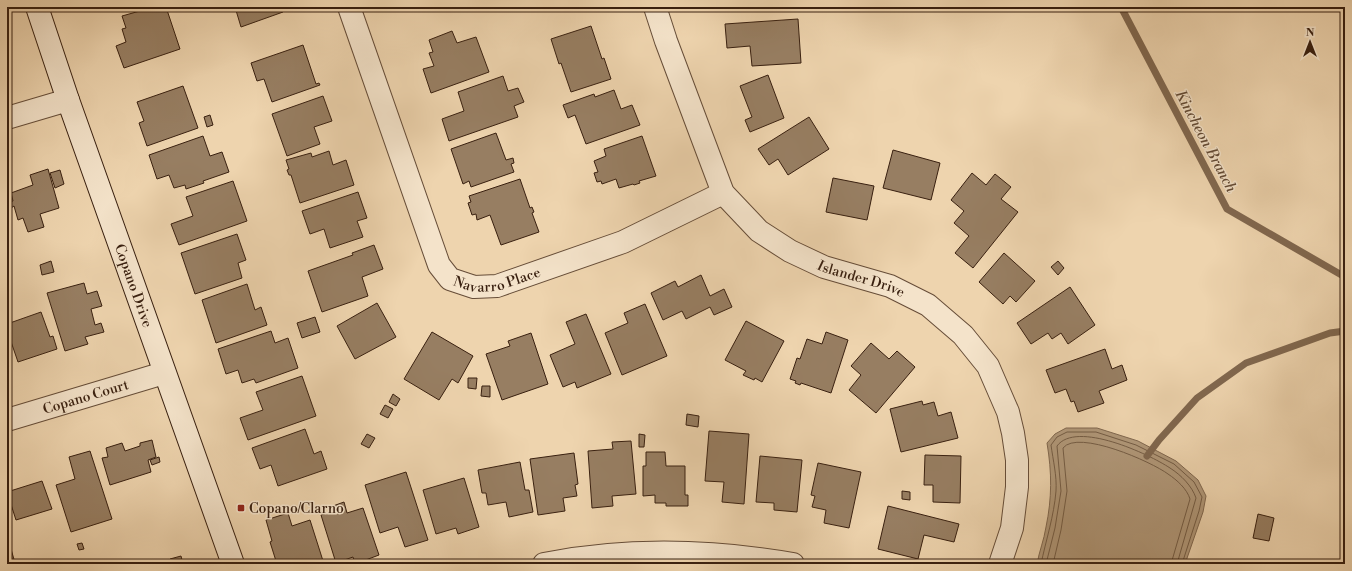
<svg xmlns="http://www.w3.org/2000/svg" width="1352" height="571" viewBox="0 0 1352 571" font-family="'Libre Bodoni',serif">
<rect width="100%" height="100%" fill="#eed4ae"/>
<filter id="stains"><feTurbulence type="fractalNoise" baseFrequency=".005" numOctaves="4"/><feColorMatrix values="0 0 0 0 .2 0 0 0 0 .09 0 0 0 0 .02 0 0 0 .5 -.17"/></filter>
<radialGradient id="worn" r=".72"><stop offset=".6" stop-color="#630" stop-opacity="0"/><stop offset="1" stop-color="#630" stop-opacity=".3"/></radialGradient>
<!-- water -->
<path fill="#b09778" stroke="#80674e" d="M1066 428H1097L1138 441 1176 461 1198 480 1206 496 1203 512 1185 564H1037C1039 552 1044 540 1046 527 1052 498 1052 473 1047 443L1055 434Z"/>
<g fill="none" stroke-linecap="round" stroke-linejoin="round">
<!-- shore -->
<path stroke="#745c44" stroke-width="1" d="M1041 564C1046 540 1054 516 1056 491 1057 476 1053 460 1051 445L1057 437 1067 432H1096L1136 445 1174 464 1194 482 1202 497 1199 511 1182 564
M1046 564 1055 528 1061 491 1057 446C1076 420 1149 454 1170 468 1181 475 1192 486 1196 498L1177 564
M1053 564 1061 530 1067 491 1063 448C1078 429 1152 462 1168 474 1177 480 1187 489 1190 499L1171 564"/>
<!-- stream -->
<path stroke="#80674e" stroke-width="7" d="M483 7H518
M1121 7 1227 209 1345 277
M1147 456 1159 440 1197 398 1246 363 1330 333 1345 331"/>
</g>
<!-- building -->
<path fill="#977e62" stroke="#392010" d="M154 7H166L180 49 124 68 116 46 126 42 122 29 126 28 122 16Z
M235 7H281L283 12 241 27Z
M798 19 801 63 752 66 750 46 727 48 725 24Z
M591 26 602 59 604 58 611 79 571 92 561 63 559 64 551 39Z
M452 31 457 43 476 37 489 72 431 93 423 69 434 66 429 53 433 52 429 40Z
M303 45 316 84 319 83 320 85 272 102 264 79 257 81 251 63Z
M768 75 784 118 750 132 745 120 752 117 740 86Z
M503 76 508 91 518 88 524 102 514 106 518 117 449 141 442 119 464 111 458 92Z
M183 86 198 128 147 146 139 123 144 121 137 102Z
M614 90 621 109 632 105 640 125 586 144 575 115 568 118 563 105 594 94 595 97Z
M323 96 332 121 314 127 320 144 287 156 272 114Z
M210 115 213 125 207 127 204 117Z
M809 117 829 149 788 175 778 159 769 165 758 149Z
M496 133 506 160 513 158 514 163 511 164 514 172 471 187 469 181 463 184 451 149Z
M203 136 210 156 222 152 229 172 203 181 204 183 186 189 185 185 174 188 169 175 157 179 149 155Z
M642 136 656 176 639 181 640 183 634 185 633 184 619 188 616 179 602 184 601 181 597 182 594 173 598 172 594 161 606 156 604 149Z
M893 150 940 163 931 200 883 188Z
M329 151 333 165 346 160 354 185 300 203 291 175H289L287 170 289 169 286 160 311 153 312 157Z
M48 169 59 208 40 214 44 227 28 232 23 218 18 220 14 206 11 208 9 202 13 201 11 193 33 185 30 175Z
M60 170 64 184 55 188 50 173Z
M972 173 986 185 995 174 1011 187 1001 199 1018 212 973 268 955 253 969 236 954 223 964 211 951 200Z
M833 178 874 186 867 220 826 212Z
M520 179 530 208 532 207 534 212 532 213 539 232 501 245 490 215 477 220 476 214 472 215 468 203 471 202 469 196Z
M233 181 247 221 179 245 171 224 193 216 186 197Z
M358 192 367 218 357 221 363 237 330 248 324 229 310 234 302 211Z
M237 234 246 260 238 263 242 278 195 294 181 253Z
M374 245 383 269 362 277 368 296 322 312 308 271 353 255 352 253Z
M1004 253 1035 281 1016 302 1010 296 1003 304 979 282Z
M51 261 54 272 42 275 40 265Z
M1058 261 1064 268 1058 275 1051 267Z
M701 275 710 296 724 289 732 307 714 315 710 307 686 319 682 311 663 320 651 293 675 281 678 287Z
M84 283 87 294 97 291 102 306 91 309 95 325 101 323 104 332 85 337 88 344 65 351 47 293Z
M247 284 255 310 261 307 267 325 216 343 202 300Z
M1070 287 1095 325 1068 344 1061 333 1052 339 1048 333 1031 344 1017 323Z
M377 303 396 337 355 359 337 326Z
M645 304 667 356 622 375 605 333 628 323 624 313Z
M41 312 50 337 53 336 57 349 18 362 7 330V324Z
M586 314 611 374 577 388 575 382 563 387 550 355 575 344 566 322Z
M315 317 320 332 302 338 297 323Z
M746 321 784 341 762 382 755 378 754 380 743 375 746 371 725 360Z
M271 331 275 343 288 338 298 368 256 383 254 379 242 383 238 370 226 374 218 349Z
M432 332 473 356 458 383 452 379 439 400 404 379Z
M826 332 848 340 831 393 801 383 800 385 795 383 796 381 790 379 797 358 800 359 807 339 822 344Z
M531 333 548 384 502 400 486 354 510 346 508 341Z
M871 343 889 359 897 351 915 367 876 413 849 390 861 375 851 366Z
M1105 349 1112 369 1122 365 1127 380 1099 391 1104 403 1078 412 1074 401 1071 402 1066 389 1055 393 1046 370Z
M302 376 316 416 248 440 240 418 263 410 256 392Z
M468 378H477L476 389 468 388Z
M482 386H490V397L481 396Z
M393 394 400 399 396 406 389 402Z
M922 401 923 405 934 402 938 416 951 412 958 438 901 452 890 409Z
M385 405 393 409 388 418 380 414Z
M687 414 699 416 698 427 686 425Z
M305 429 314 454 321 451 327 469 278 486 271 465 260 469 252 448Z
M709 431 749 434 744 504 722 502 724 482 705 481Z
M367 434 375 438 369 448 361 444Z
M639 434 645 435 644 447H639Z
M152 440 156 457 148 460 151 472 110 485 102 458 108 457 106 448 122 443 125 451 140 446V443Z
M631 441 636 494 612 496 613 506 592 508 588 451 613 449 612 442Z
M90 451 112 519 71 532 56 485 75 479 69 457Z
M646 452H665L666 466H685V495H688V506H666V503H655V495L643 496V466H646Z
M574 453 578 484 575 485 577 496 563 498 565 511 538 515 530 459Z
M925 455 961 456 960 503 933 502V485H924Z
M760 456 802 460 797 512 774 510V503L756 502Z
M159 457 160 462 152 465 150 460Z
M520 462 525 490H529L533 512 509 517 506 502 488 505 486 493H482L478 470Z
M818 463 861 472 849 528 824 523 826 510 812 507 815 496 811 495Z
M406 472 428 540 405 547 398 527 380 533 365 485Z
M464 478 479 527 458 534 456 528 436 534 423 490Z
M42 481 52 509 16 520 7 492Z
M902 491 910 492V500L902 499Z
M344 502 347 513 363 508 379 555 355 564 353 557 336 563 321 515 334 511 333 506Z
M888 506 959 524 954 542 924 535 918 559 878 549Z
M288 513 292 526 310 520 324 564H281L279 560 276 561 270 542 272 541 266 520Z
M1258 514 1274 518 1269 541 1253 538Z
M7 535 15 563 12 564H7Z
M82 543 84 549 79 550 77 544Z
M181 556 183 564H156L170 561V559Z"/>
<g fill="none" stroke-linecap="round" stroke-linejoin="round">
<defs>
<g id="street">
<path id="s1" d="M349 7 439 265 450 279 474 287 497 286 623 242 723 193"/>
<path id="s2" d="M655 7 666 41 723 193 759 231 790 251 824 267 890 286 928 305 963 335 988 366 1008 412 1013 433 1017 460V487L1012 528 1000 564"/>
<path d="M7 118 68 100"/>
<path id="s3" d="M7 420 164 373"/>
<path d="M544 564C625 548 711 550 793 564"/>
</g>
<g id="secondary">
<path id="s4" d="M37 7 68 100 233 564"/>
</g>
</defs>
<!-- street casing -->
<use href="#street" stroke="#664d38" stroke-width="24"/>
<!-- secondary casing -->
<use href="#secondary" stroke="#392010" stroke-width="24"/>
<!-- street -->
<use href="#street" stroke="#f4e3ca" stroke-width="22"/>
<!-- secondary -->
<use href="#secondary" stroke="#f4e3ca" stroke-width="22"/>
</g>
<!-- markers -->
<rect fill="#8f2418" stroke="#f4e3ca" stroke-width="1.5" x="237" y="504" width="8" height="8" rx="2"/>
<g text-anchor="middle" stroke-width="3" stroke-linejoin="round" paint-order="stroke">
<!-- street labels -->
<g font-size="14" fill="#392010" stroke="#f4e3ca">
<text dy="5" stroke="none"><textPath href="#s1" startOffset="340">Navarro Place</textPath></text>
<text dy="5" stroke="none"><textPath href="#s2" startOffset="364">Islander Drive</textPath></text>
<text dy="5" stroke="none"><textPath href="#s4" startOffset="295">Copano Drive</textPath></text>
<text dy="5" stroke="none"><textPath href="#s3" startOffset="82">Copano Court</textPath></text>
</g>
<!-- poi labels -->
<g font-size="14" fill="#392010" stroke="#f4e3ca" text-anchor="start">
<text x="249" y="513">Copano/Clarno</text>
</g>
<!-- water labels -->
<g font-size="15" font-style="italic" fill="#634a34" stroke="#f4e3ca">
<text transform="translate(1206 141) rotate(62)" y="5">Kincheon Branch</text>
</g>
</g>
<!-- margin -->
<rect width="1352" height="571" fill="none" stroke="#eed4ae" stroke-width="24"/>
<rect x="8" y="8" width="1336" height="555" fill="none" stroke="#392010" stroke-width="2"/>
<rect x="12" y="12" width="1328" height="547" fill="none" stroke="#392010"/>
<!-- north arrow -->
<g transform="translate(1310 42)" stroke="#f4e3ca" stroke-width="3" paint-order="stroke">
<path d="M0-3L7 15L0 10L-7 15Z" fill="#392010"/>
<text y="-6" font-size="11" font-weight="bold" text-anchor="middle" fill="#392010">N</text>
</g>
<rect width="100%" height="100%" filter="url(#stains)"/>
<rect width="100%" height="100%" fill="url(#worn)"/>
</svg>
